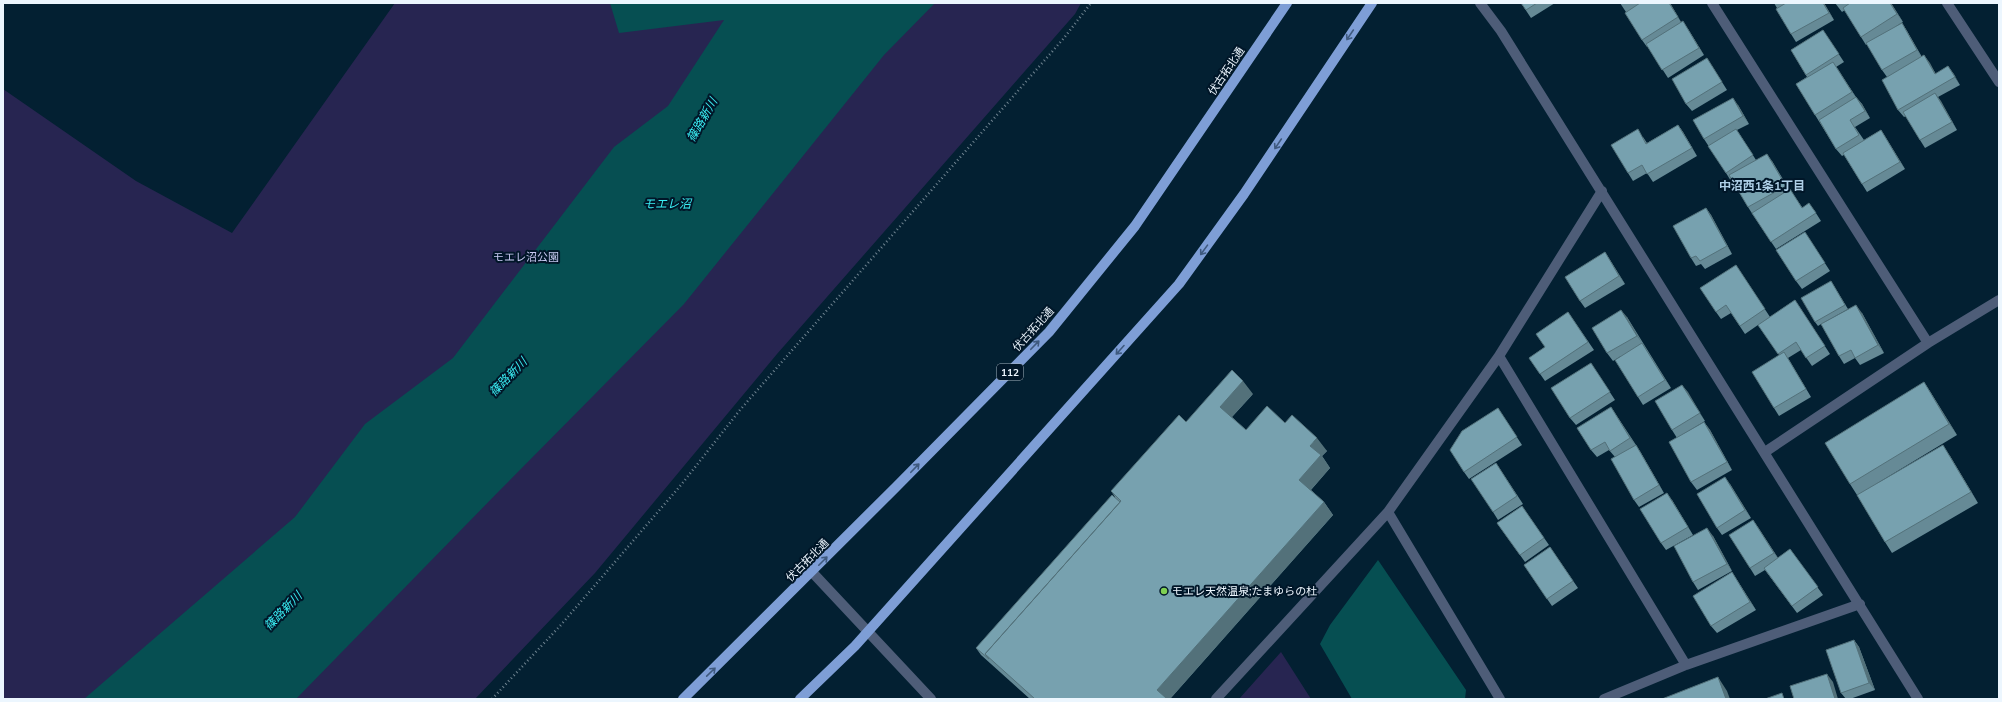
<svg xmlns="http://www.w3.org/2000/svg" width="2002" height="702" viewBox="0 0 2002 702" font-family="'Nunito Sans','Noto Sans JP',sans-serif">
<rect width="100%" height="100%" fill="#032032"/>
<!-- green -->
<path fill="#272551" d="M395 3H1081L1075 14 777 354 595 573 475 699H3V89L136 181 232 233Z
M1281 652 1311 699H1239Z"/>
<!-- water -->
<path fill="#064f52" d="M610 3H935L884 55 684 304 500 490 296 699H84L295 517 365 424 453 358 614 147 668 106 724 20 619 33Z
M1378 560 1466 690 1465 699H1352L1320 644 1330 625Z"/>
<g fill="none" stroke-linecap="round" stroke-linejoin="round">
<!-- path -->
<path stroke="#718592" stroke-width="2.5" stroke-dasharray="1 3" stroke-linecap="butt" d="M492 699 560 626 681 485 740 410 1064 38 1091 3"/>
<!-- minor -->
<path stroke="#4e5d78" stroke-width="10" d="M1480 3 1501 31 1918 699
M1712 3 1928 343
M1947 3 1999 82
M1499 356 1686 665
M1765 452 1928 343 1999 300
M1388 512 1500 699
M812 572 931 699
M1216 699 1388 512 1499 356 1602 191
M1604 699 1686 665 1860 604"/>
<!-- primary -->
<path stroke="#7e9ed6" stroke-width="10" d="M683 699 896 487 1049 332 1135 226 1287 3
M800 699 855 646 1179 284 1244 194 1372 3"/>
</g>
<!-- wall -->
<path fill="#668a96" d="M1521 3H1555L1531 18Z
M1620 3H1670L1681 22 1688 29 1704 55 1668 78 1648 47H1647L1642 40 1626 12Z
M1774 3H1824L1834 20 1796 42 1791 34 1777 8Z
M1835 3H1891L1903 22 1896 26 1902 23 1907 31 1922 57 1924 55 1936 74 1948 66 1960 85 1938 97 1957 130 1925 148 1920 140 1906 116 1904 117 1898 110 1887 77 1882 70 1867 44 1866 45 1861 37 1845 10 1842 12Z
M1823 30 1844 62 1836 67 1856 97 1862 104 1870 118 1855 127 1864 140 1881 130 1886 138 1905 169 1867 192 1844 155 1842 156 1836 149 1796 84 1807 77 1791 50Z
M1712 66 1727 90 1692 111 1686 104Z
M1738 105 1749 124 1737 130 1756 160 1772 161 1789 189 1795 197 1802 207 1814 210 1821 221 1776 249 1753 215 1748 207 1732 180 1731 181 1726 173 1704 139Z
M1678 125 1683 132 1697 156 1653 182 1647 173 1633 181 1628 173 1643 137 1647 143Z
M1706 208 1711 215 1732 254 1705 269 1701 264 1696 266 1691 258Z
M1810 240 1830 271 1802 289 1796 281Z
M1605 252 1625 284 1585 308 1580 301Z
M1736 265 1770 317 1795 300 1830 354 1812 366 1801 350 1788 358 1811 397 1779 416 1774 408 1779 355 1758 325 1745 334 1731 313 1721 319 1716 312Z
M1831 281 1848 309 1823 323 1862 313 1884 353 1860 365 1855 358 1844 364 1839 356 1821 324 1818 326 1815 322Z
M1568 312 1594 350 1545 381 1529 358 1545 347Z
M1627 317 1671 388 1643 405 1638 397 1621 356 1613 361 1607 353Z
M1596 371 1615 400 1576 425 1570 418Z
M1924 382 1931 393 1957 435 1876 484 1950 456 1978 503 1892 553 1885 542 1857 495 1850 484Z
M1682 385 1705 421 1677 438 1672 430Z
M1253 394 1232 417 1246 430 1285 423 1327 451 1322 456 1330 468 1311 490 1324 502 1333 515 1170 699H1030L981 655 976 648 1115 497 1111 491Z
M1611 407 1636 445 1641 453 1664 493 1639 507 1634 500 1615 457 1609 450 1597 457 1591 450Z
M1498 408 1522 445 1469 479 1464 472Z
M1704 422 1710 430 1732 470 1697 490 1691 482Z
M1496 463 1523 504 1498 520 1493 512Z
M1730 484 1751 518 1722 535 1717 528Z
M1672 500 1693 535 1666 550 1661 543Z
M1522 506 1549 545 1525 562 1497 523Z
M1753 520 1778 558 1790 549 1823 595 1797 613 1765 570 1755 576 1750 568Z
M1713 536 1732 571 1698 590 1693 582Z
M1550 547 1578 588 1552 606 1524 565Z
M1732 572 1756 610 1717 633 1711 626Z
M1854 640 1859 647 1875 690 1850 699H1846L1841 693Z"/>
<!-- shaded-wall -->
<path fill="#53717a" d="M1669 3H1670L1683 25 1678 17Z
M1823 3H1824L1834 20 1829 13Z
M1890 3H1891L1903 22 1897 14Z
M1683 21 1688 29 1704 55 1699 48Z
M1902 23 1907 31 1922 58 1917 50Z
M1924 55 1930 63 1940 82 1935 74Z
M1833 62 1838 69 1857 99 1852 92Z
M1948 66 1954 74 1960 85 1955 77Z
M1935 93 1941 101 1957 130 1952 122Z
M1856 97 1862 104 1870 118 1865 111Z
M1733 98 1738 105 1749 124 1743 116Z
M1678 125 1683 132 1697 156 1692 148Z
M1881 130 1886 138 1905 169 1900 162Z
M1767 154 1772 161 1791 194 1786 186Z
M1706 208 1711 215 1732 254 1727 246Z
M1605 252 1625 284 1619 276Z
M1856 305 1862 313 1884 353 1878 345Z
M1621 310 1627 317 1642 343 1637 336Z
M1642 343 1647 351 1671 388 1665 380Z
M1238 380 1243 381 1253 394 1229 420 1196 435Z
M1924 382 1931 393 1957 435 1949 424Z
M1682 385 1688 392 1705 421 1700 413Z
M1611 407 1616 415 1636 446 1630 438Z
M1704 422 1710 430 1732 470 1727 462Z
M1317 438 1327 451 1322 456 1330 468 1308 493 1299 480 1310 446Z
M1636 445 1641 453 1664 493 1659 485Z
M1943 445 1950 456 1978 503 1971 492Z
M1725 477 1730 484 1751 518 1745 510Z
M1667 493 1672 500 1693 535 1688 527Z
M1324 502 1333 515 1170 699H1163L1157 690Z
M1753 520 1758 527 1780 561 1774 553Z
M1707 528 1713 536 1732 571 1727 564Z
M1732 572 1737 580 1756 610 1750 602Z
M1854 640 1859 647 1875 690 1869 683Z
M1827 674 1833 682 1838 699H1835Z
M1718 677 1727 691 1730 699H1726Z"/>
<!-- building -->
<path fill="#77a1af" stroke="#53717a" d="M1521 3H1537L1526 10Z
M1640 3H1669L1678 17 1642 40 1625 13Z
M1786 3H1823L1829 13 1791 34 1776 9Z
M1850 3H1890L1897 14 1861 37 1843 8Z
M1683 21 1699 48 1662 70 1646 44Z
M1902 23 1917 50 1882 70 1866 43Z
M1823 30 1839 54 1806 75 1791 50Z
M1924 55 1935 74 1948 66 1955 77 1898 110 1882 80Z
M1707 58 1722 82 1686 104 1672 79Z
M1833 62 1852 92 1815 115 1796 84Z
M1935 93 1952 122 1920 140 1903 112Z
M1856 97 1865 111 1850 120 1859 135 1836 149 1819 120Z
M1733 98 1743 116 1704 139 1693 120Z
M1678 125 1692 148 1647 174 1642 165 1628 173 1611 145 1638 129 1646 144Z
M1736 129 1753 155 1726 173 1708 146Z
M1881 130 1900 162 1862 184 1843 153Z
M1767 154 1786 186 1748 207 1729 175Z
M1790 189 1802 208 1809 203 1816 213 1771 242 1752 213Z
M1706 208 1727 246 1700 261 1696 256 1691 258 1673 226Z
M1805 232 1825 263 1796 281 1776 250Z
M1605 252 1619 276 1580 301 1565 277Z
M1736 265 1765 309 1740 326 1726 305 1716 312 1700 288Z
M1831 281 1845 305 1815 322 1801 298Z
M1795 300 1825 346 1806 358 1796 342 1778 354 1758 325Z
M1856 305 1878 345 1855 358 1851 350 1839 356 1821 324Z
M1621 310 1637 336 1607 353 1592 328Z
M1568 312 1588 342 1540 374 1529 358 1545 347 1536 334Z
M1642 343 1665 380 1638 397 1615 360Z
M1784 352 1806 389 1774 408 1752 372Z
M1591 363 1610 392 1570 418 1551 388Z
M1232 370 1243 381 1220 407 1246 430 1267 406 1285 423 1292 415 1317 438 1310 446 1321 455 1299 480 1324 502 1157 690 1166 698 1165 699H1035L985 654 1121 501 1111 491 1179 415 1186 422Z
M1924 382 1949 424 1850 484 1825 443Z
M1682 385 1700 413 1672 430 1655 401Z
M1611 407 1630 438 1610 451 1605 442 1591 450 1577 428Z
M1498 408 1517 437 1464 472 1450 450 1462 431Z
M1704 422 1727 462 1691 482 1669 442Z
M1636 445 1659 485 1634 500 1611 459Z
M1943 445 1971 492 1885 542 1857 495Z
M1496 463 1517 496 1493 512 1471 479Z
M1725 477 1745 510 1717 528 1697 494Z
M1667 493 1688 527 1661 543 1640 509Z
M1112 495 1120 502 985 654 989 659 976 648Z
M1522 506 1544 538 1520 555 1497 523Z
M1753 520 1774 553 1750 568 1729 535Z
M1707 528 1727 564 1693 582 1674 546Z
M1550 547 1573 581 1547 599 1524 565Z
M1790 549 1818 587 1792 606 1764 568Z
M1732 572 1750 602 1711 626 1693 596Z
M1854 640 1869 683 1841 693 1826 650Z
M1827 674 1835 699H1794L1790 686Z
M1718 677 1726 699H1662Z
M1782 693 1784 699H1765Z"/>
<!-- one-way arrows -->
<defs><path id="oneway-shaft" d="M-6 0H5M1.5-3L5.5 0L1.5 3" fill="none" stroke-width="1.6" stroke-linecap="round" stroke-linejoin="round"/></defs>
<g stroke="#3f5a7f">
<use href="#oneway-shaft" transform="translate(1350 35) rotate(124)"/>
<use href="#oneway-shaft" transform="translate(1278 144) rotate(124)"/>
<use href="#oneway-shaft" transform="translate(1204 250) rotate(126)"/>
<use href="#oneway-shaft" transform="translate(1035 345) rotate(-46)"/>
<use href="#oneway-shaft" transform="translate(1120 350) rotate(132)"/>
<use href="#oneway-shaft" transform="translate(915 468) rotate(-46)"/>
<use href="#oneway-shaft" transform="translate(823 561) rotate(-45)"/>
<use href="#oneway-shaft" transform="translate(711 672) rotate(-44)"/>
</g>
<!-- markers -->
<circle fill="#7fd052" stroke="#001628" stroke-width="1.5" cx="1164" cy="591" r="4"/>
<g text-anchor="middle" stroke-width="4" stroke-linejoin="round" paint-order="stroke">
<!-- shield labels -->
<rect fill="#001628" stroke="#a5b3be" stroke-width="1" x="997" y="364" width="26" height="16" rx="3"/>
<g font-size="10" font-weight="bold" fill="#ecf6fe">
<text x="1010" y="376">112</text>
</g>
<!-- street labels -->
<g font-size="11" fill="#ecf6fe" stroke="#001628">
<text transform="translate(1226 71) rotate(-56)" y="4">伏古拓北通</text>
<text transform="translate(1033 329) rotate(-48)" y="4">伏古拓北通</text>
<text transform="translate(807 560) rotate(-45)" y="4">伏古拓北通</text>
</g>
<!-- park labels -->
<g font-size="11" fill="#c7c9f1" stroke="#001628">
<text x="526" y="261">モエレ沼公園</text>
</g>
<!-- poi labels -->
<g font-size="11" fill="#ecf6fe" stroke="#001628" text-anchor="start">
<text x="1172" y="595">モエレ天然温泉;たまゆらの杜</text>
</g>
<!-- water labels -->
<g font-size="12" font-style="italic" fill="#39edf3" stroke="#001628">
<text transform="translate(702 120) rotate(-60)" y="4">篠路新川</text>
<text x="667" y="208">モエレ沼</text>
<text transform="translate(508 377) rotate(-46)" y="4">篠路新川</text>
<text transform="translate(283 611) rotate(-46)" y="4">篠路新川</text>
</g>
<!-- neighbourhood labels -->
<g font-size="12" font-weight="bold" fill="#aecfe7" stroke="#001628">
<text x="1762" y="190">中沼西1条1丁目</text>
</g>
</g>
<!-- border -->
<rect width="2002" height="702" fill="none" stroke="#ecf6fe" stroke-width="8"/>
</svg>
